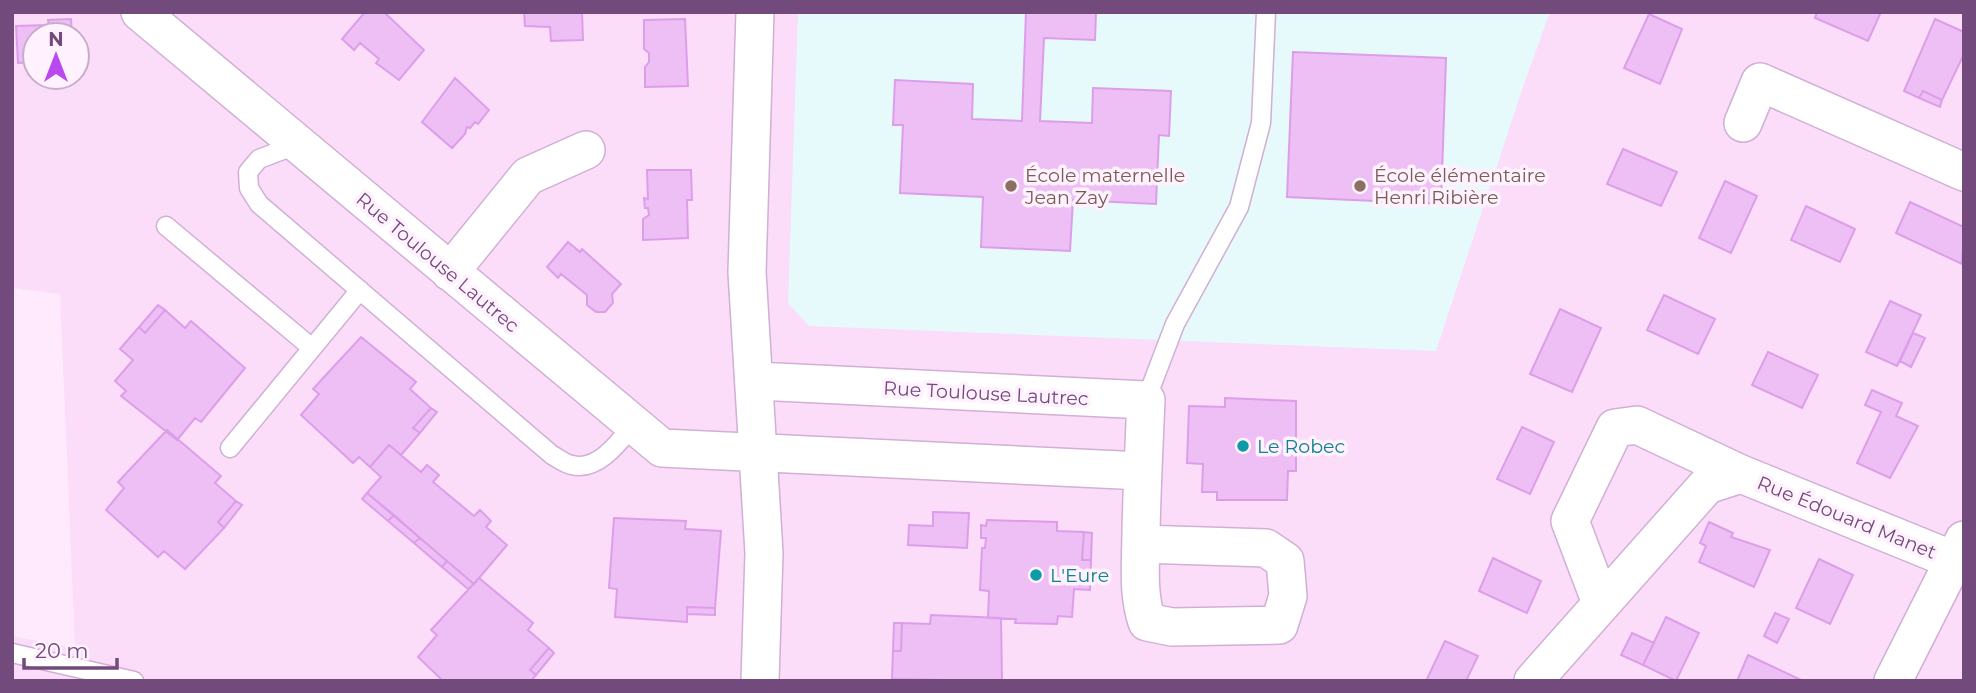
<svg xmlns="http://www.w3.org/2000/svg" width="1976" height="693" viewBox="0 0 1976 693" font-family="Montserrat,sans-serif">
<rect width="100%" height="100%" fill="#feeafc"/>
<!-- residential -->
<path fill="#fbddfa" fill-rule="evenodd" d="M12 12H1964V681H12V636L75 648 60 294 12 288ZM35 35H77V77H35Z"/>
<!-- education -->
<path fill="#e6f9fb" d="M798 12H1550L1524 84 1436 351 809 326 788 303Z"/>
<!-- building -->
<path fill="#edbff5" stroke="#dd9ee9" stroke-width="2" d="M365 12H384L424 50 399 80 376 63 379 59 360 43 354 50 342 39Z
M524 12H582L583 40 551 41 550 27 525 26Z
M1026 12H1096L1095 40 1044 38 1040 121 1092 123 1093 88 1171 91 1169 136 1159 135 1156 204 1073 200 1070 251 981 247 983 197 900 193 903 125H893L895 80 973 84 972 119 1022 121Z
M1817 12H1881L1868 41 1815 18Z
M1649 14 1682 29 1660 84 1624 68Z
M71 19 72 35H35V62L18 63 16 26 49 25 48 20Z
M685 19 688 86 645 87V67L649 62V53L644 49V20Z
M1935 19 1964 32V54L1942 100 1923 91 1919 98 1904 91Z
M1293 52 1446 58 1441 204 1287 197Z
M455 78 489 110 478 124 475 122 470 128 467 127 465 134 452 148 422 122Z
M1923 91 1942 100 1940 107 1919 98Z
M1623 149 1677 172 1661 206 1607 184Z
M647 170H691L692 200H687L688 238 643 240V219L649 215 648 208H645L644 198 648 199Z
M1725 181 1757 196 1731 253 1699 238Z
M1910 202 1964 227 1962 264 1896 233Z
M1806 206 1855 229 1840 262 1791 240Z
M568 242 580 252 582 249 621 284 612 294 613 303 605 312H596L587 305V295L561 274 558 278 547 267Z
M1664 295 1715 319 1698 354 1647 330Z
M1890 301 1921 315 1897 366 1866 352Z
M158 305 165 310 145 333 139 327Z
M1560 309 1601 328 1572 392 1530 374Z
M165 310 185 328 191 321 245 368 201 422 195 418 177 440 121 396 126 391 115 381 133 360 120 349 139 327 145 333Z
M1913 333 1925 338 1911 367 1900 361Z
M361 337 416 382 410 389 431 408 413 428 420 433 401 455 389 445 370 467 359 457 353 463 301 415 319 394 313 389Z
M1768 352 1818 375 1802 408 1752 385Z
M1872 390 1902 403 1896 416 1918 426 1890 478 1857 463 1881 412 1865 405Z
M1225 398 1296 401V471H1288L1287 500H1217V492H1202L1203 464 1187 463 1189 406 1225 407Z
M431 408 437 412 420 433 413 428Z
M1522 427 1554 442 1530 494 1497 479Z
M167 430 221 476 215 483 236 501 218 522 224 528 185 569 164 551 158 557 106 510 124 488 118 482Z
M389 445 421 472 427 465 439 475 433 482 474 516 480 510 491 521 486 527 507 545 474 584 367 493 381 477 370 467Z
M367 493 394 515 388 521 362 499Z
M236 501 242 505 224 528 218 522Z
M933 512 969 513 967 548 908 545 909 525 933 526Z
M394 515 420 538 414 543 388 521Z
M614 518 686 521 685 529 721 531 715 608 687 607V622L615 617 617 589 609 588Z
M987 520 1057 522V531L1084 532 1082 560H1091L1090 590 1074 589 1072 617 1058 616 1057 624 1015 623 1016 619 988 618 989 591 980 590 982 548H985L986 538H981V525L986 526Z
M1709 522 1733 533 1731 537 1770 550 1754 587 1699 562 1706 546 1700 543Z
M1084 532 1092 533 1091 560H1082Z
M420 538 447 561 442 567 414 543Z
M1493 558 1541 581 1527 613 1479 591Z
M1819 559 1853 575 1830 624 1796 608Z
M447 561 474 584 468 589 442 567Z
M479 578 533 623 528 630 549 648 530 670 536 675 531 681H443L418 657 437 635 431 630Z
M687 607 715 608V615L687 614Z
M1775 613 1789 619 1777 643 1764 636Z
M931 615 1001 618 1002 681 892 679 893 651H901L902 623 930 624Z
M1666 617 1699 633 1676 681 1643 665Z
M894 623H902L901 651H893Z
M1632 633 1654 643 1643 665 1621 655Z
M1445 641 1478 656 1466 681H1426Z
M549 648 554 653 536 675 530 670Z
M1748 655 1801 680 1737 681Z"/>
<g fill="none" stroke-linecap="round" stroke-linejoin="round">
<defs>
<path id="lane" d="M296 145 259 159 248 172 249 188 259 204 552 455C558 458 565 464 572 465 598 472 620 441 634 424
M166 226 312 348
M1146 400 1175 324 1239 207 1261 123 1266 12
M230 448 360 290
M12 653 134 681"/>
<path id="street" d="M140 12 662 448 1142 471
M755 12 747 272 764 553 760 681
M1743 123 1760 82 1964 172
M450 272 528 176 586 150
M755 381 1146 400C1144 444 1142 487 1141 531 1141 562 1137 592 1147 622L1172 627 1279 625 1288 596 1285 561 1266 548 1141 544
M1601 603 1570 521 1615 428 1637 425 1741 474
M1533 681 1707 485 1741 474 1953 560
M1893 681 1964 540"/>
</defs>
<!-- lane casing -->
<use href="#lane" stroke="#d0b0d4" stroke-width="21"/>
<!-- street casing -->
<use href="#street" stroke="#d0b0d4" stroke-width="40"/>
<!-- lane -->
<use href="#lane" stroke="#fff" stroke-width="18"/>
<!-- street -->
<use href="#street" stroke="#fff" stroke-width="37"/>
</g>
<!-- markers -->
<g fill="#8d6e63" stroke="#fff1fe" stroke-width="2.5">
<circle cx="1011" cy="186" r="7"/>
<circle cx="1360" cy="186" r="7"/>
</g>
<g fill="#0f9aa8" stroke="#fff1fe" stroke-width="2.5">
<circle cx="1243" cy="446" r="7"/>
<circle cx="1036" cy="575" r="7"/>
</g>
<g text-anchor="middle" stroke-width="7" stroke-linejoin="round" paint-order="stroke">
<!-- education labels -->
<g font-size="19" fill="#785e54" stroke="#fff1fe" text-anchor="start">
<text x="1025" y="182">École maternelle<tspan x="1025" dy="22">Jean Zay</tspan></text>
<text x="1374" y="182">École élémentaire<tspan x="1374" dy="22">Henri Ribière</tspan></text>
</g>
<!-- street labels -->
<g font-size="19" fill="#724a7b" stroke="#fff1fe">
<text transform="translate(438 262) rotate(40)" y="7">Rue Toulouse Lautrec</text>
<text transform="translate(986 393) rotate(3)" y="7">Rue Toulouse Lautrec</text>
<text transform="translate(1847 517) rotate(22)" y="7">Rue Édouard Manet</text>
</g>
<!-- culture labels -->
<g font-size="19" fill="#0d838f" stroke="#fff1fe" text-anchor="start">
<text x="1257" y="453">Le Robec</text>
<text x="1050" y="582">L'Eure</text>
</g>
</g>
<!-- border -->
<rect width="1976" height="693" fill="none" stroke="#724a7b" stroke-width="28"/>
<!-- north arrow -->
<g transform="translate(56 56)"><circle r="33" fill="#fff1fe" stroke="#c7aeca" stroke-width="2"/>
<path d="M0-5L12 26L0 18L-12 26Z" fill="#b948ee"/>
<text y="-10" font-size="19" font-weight="bold" text-anchor="middle" fill="#724a7b">N</text>
</g>
<!-- scale -->
<path d="M24 658v10h93v-10" fill="none" stroke="#724a7b" stroke-width="3.5"/>
<text x="35" y="658" font-size="21" fill="#724a7b" stroke="#fff1fe" stroke-width="5" paint-order="stroke">20 m</text>
</svg>
